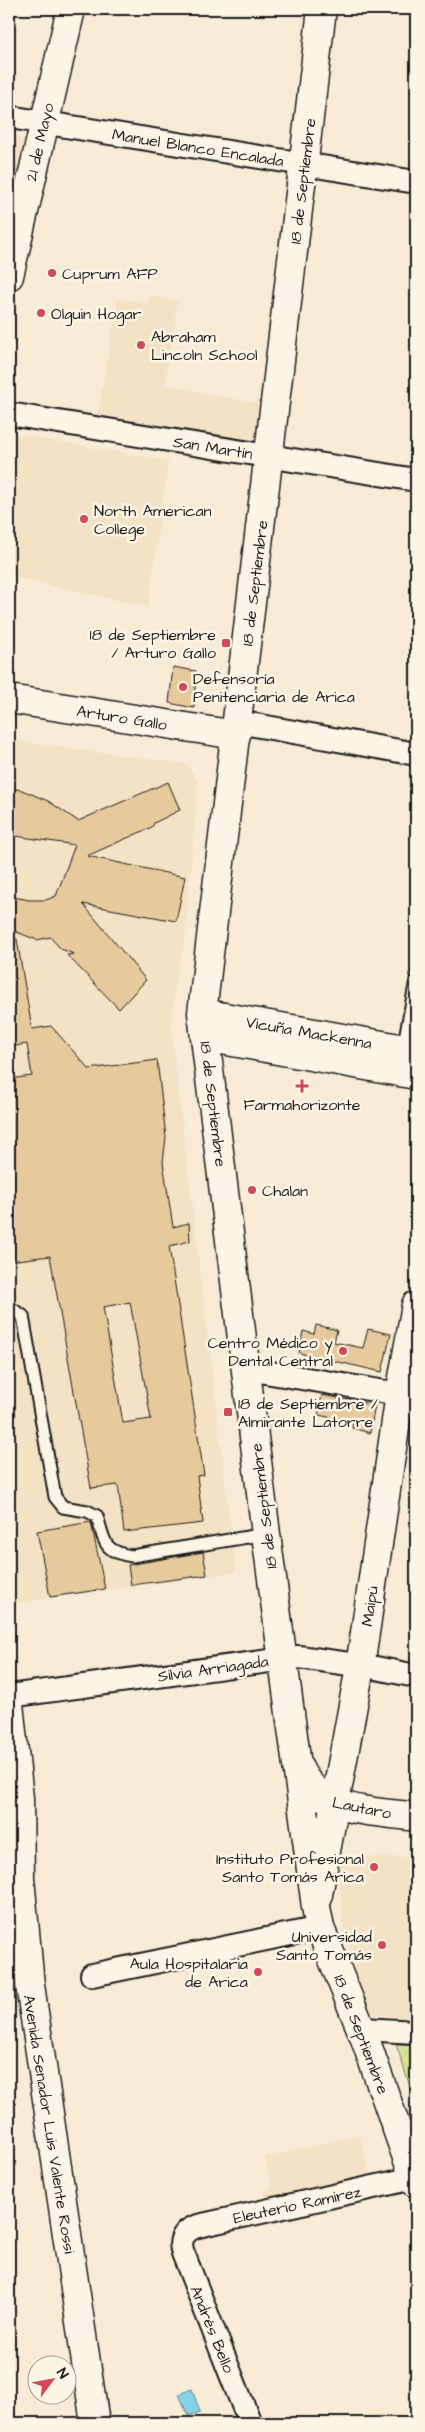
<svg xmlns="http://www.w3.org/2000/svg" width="425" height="2432" viewBox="0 0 425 2432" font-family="'Architects Daughter',sans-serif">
<rect width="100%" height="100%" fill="#f8ecd6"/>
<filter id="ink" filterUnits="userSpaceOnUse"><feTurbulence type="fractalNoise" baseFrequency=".02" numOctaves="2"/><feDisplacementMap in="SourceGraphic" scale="10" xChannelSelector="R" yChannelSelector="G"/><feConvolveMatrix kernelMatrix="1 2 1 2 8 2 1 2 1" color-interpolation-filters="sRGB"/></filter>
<g filter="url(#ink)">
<!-- built -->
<path fill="#f3e2c4" d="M9 137 26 140 15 199 9 198Z
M150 295 178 301 165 385 265 405 258 443 97 418 118 299 148 304Z
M9 433 168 461 148 607 9 576Z
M9 740 186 764 198 781 185 938 175 982 171 1029 236 1572 9 1604Z
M338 1857H416V2019L366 2014 343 1927Z
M360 2135 371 2180 266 2204 263 2192 272 2189 265 2157Z"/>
<!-- green -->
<path fill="#d5e295" stroke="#787f58" d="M396 2044 416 2045V2105Z"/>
<!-- water -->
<path fill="#87d2e7" stroke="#5c8996" d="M192 2389 200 2412 188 2416 179 2394Z"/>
<!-- building -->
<path fill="#e7ca9b" stroke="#1c1c1c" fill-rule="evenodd" d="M173 667 196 671 194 708 169 703Z
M168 782 180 810 154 823 152 827 87 856 185 877 176 921 83 904 146 980 119 1009 67 955 74 954 61 949 50 937 37 940 9 929V896L29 900H46L56 896 75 845 9 835V788L22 790 48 801 78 821Z
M17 939 32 1029 51 1026 89 1069 157 1060 166 1137 163 1162 173 1227 189 1223 190 1241 169 1246 204 1475 197 1476 203 1523 124 1532 118 1485 91 1488 50 1256 9 1261V1079L32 1076 27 1044 9 1047V940ZM130 1302 151 1419 123 1423 103 1307Z
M316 1325 337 1330 334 1342 363 1348 368 1329 391 1334 382 1372 299 1353 303 1331 314 1334Z
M322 1395 375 1405 370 1433 352 1428 353 1422 318 1415Z
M91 1522 105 1589 50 1597 37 1531Z
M203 1552 207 1575 131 1585 128 1565Z"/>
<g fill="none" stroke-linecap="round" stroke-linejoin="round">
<defs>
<path id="service" d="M403 1049 416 980
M9 1307 23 1316 55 1497 63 1507 87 1511 97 1516C105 1542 103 1552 132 1556L266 1534"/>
<path id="minor" d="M9 117 416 182
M9 414 416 480
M238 722 416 754
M247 1369 416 1397
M9 1696 299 1657 371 1667 416 1676
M92 1975 320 1928
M362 2029 416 2032
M250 2423 183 2253C178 2240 184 2230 198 2226L414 2178"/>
<path id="tertiary" d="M9 276 71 9
M297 1764C317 1814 369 1810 416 1817
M317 1900 360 1667 400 1394 416 1305"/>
<path id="secondary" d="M322 9 202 1013 266 1534 316 1907 320 1928 364 2036 416 2183
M9 699 236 735
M202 1013 416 1051
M205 1037 416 1075
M9 1704 19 1798 20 1878 30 1985 95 2423"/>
</defs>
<!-- service casing -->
<use href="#service" stroke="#1c1c1c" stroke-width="15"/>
<!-- minor casing -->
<use href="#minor" stroke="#1c1c1c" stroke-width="26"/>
<!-- tertiary casing -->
<use href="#tertiary" stroke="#1c1c1c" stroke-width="31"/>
<!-- secondary casing -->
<use href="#secondary" stroke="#1c1c1c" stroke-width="31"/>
<!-- service -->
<use href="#service" stroke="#fcf5e5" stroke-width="11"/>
<!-- minor -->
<use href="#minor" stroke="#fcf5e5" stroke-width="22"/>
<!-- tertiary -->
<use href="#tertiary" stroke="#fcf5e5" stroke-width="28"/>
<!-- secondary -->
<use href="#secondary" stroke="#fcf5e5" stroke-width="28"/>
</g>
</g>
<!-- markers -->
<g fill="#d1495b" stroke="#fcf5e5" stroke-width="2">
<circle cx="52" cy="273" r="5"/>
<circle cx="41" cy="313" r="5"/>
<circle cx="141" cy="345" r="5"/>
<circle cx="84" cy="519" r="5"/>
<rect x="221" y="638" width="10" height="10" rx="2.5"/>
<circle cx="183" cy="687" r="5"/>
<path d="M299.5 1078.5h5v5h5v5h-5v5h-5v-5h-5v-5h5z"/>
<circle cx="252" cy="1190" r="5"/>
<circle cx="343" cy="1351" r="5"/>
<rect x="223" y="1407" width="10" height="10" rx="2.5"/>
<circle cx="374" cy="1867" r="5"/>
<circle cx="382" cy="1945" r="5"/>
<circle cx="258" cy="1972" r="5"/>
</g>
<g text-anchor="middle" stroke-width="5" stroke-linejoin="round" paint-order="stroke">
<!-- street labels -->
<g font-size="16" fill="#1c1c1c" stroke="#fcf5e5">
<text transform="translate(39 142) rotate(-77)" y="6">21 de Mayo</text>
<text transform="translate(198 147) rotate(9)" y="6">Manuel Blanco Encalada</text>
<text transform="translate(302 181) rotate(-83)" y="6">18 de Septiembre</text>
<text transform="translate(213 447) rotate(9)" y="6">San Martín</text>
<text transform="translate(254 583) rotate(-83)" y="6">18 de Septiembre</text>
<text transform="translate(122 717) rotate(9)" y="6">Arturo Gallo</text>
<text transform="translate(309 1032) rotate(10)" y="6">Vicuña Mackenna</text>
<text transform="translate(214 1104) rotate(83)" y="6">18 de Septiembre</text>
<text transform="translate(263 1506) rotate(-97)" y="6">18 de Septiembre</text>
<text transform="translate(369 1606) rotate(-82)" y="6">Maipú</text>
<text transform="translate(213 1668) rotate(-8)" y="6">Silvia Arriagada</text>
<text transform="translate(362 1807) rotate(11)" y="6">Lautaro</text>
<text transform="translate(362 2034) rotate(69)" y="6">18 de Septiembre</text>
<text transform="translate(50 2124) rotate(81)" y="6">Avenida Senador Luis Valente Rossi</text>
<text transform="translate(297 2204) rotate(-12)" y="6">Eleuterio Ramírez</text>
<text transform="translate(213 2329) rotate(68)" y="6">Andrés Bello</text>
</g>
<!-- poi labels -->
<g font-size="16" fill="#1c1c1c" stroke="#fcf5e5" text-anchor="start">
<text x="62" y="279">Cuprum AFP</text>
<text x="51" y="319">Olguin Hogar</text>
<text x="151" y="342">Abraham<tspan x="151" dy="18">Lincoln School</tspan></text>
<text x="94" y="516">North American<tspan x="94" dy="18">College</tspan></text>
<text x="216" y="640" text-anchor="end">18 de Septiembre<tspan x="216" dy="18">/ Arturo Gallo</tspan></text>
<text x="193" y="684">Defensoría<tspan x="193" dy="18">Penitenciaria de Arica</tspan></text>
<text x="302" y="1110" text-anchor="middle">Farmahorizonte</text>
<text x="262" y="1196">Chalan</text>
<text x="333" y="1348" text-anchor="end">Centro Médico y<tspan x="333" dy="18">Dental Central</tspan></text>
<text x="238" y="1409">18 de Septiembre /<tspan x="238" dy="18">Almirante Latorre</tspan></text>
<text x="364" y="1864" text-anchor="end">Instituto Profesional<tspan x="364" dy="18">Santo Tomás Arica</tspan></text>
<text x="372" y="1942" text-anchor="end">Universidad<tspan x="372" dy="18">Santo Tomás</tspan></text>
<text x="248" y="1969" text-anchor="end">Aula Hospitalaria<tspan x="248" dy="18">de Arica</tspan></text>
</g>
</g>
<!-- margin -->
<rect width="425" height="2432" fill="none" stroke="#fcf5e5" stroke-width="30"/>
<rect x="15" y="15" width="395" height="2402" fill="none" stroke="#1c1c1c" stroke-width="2" filter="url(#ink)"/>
<!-- north arrow -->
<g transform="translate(52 2380) rotate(58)"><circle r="24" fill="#fcf5e5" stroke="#a29e95"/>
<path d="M0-4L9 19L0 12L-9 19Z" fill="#d1495b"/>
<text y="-8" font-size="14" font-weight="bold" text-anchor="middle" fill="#1c1c1c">N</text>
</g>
</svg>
